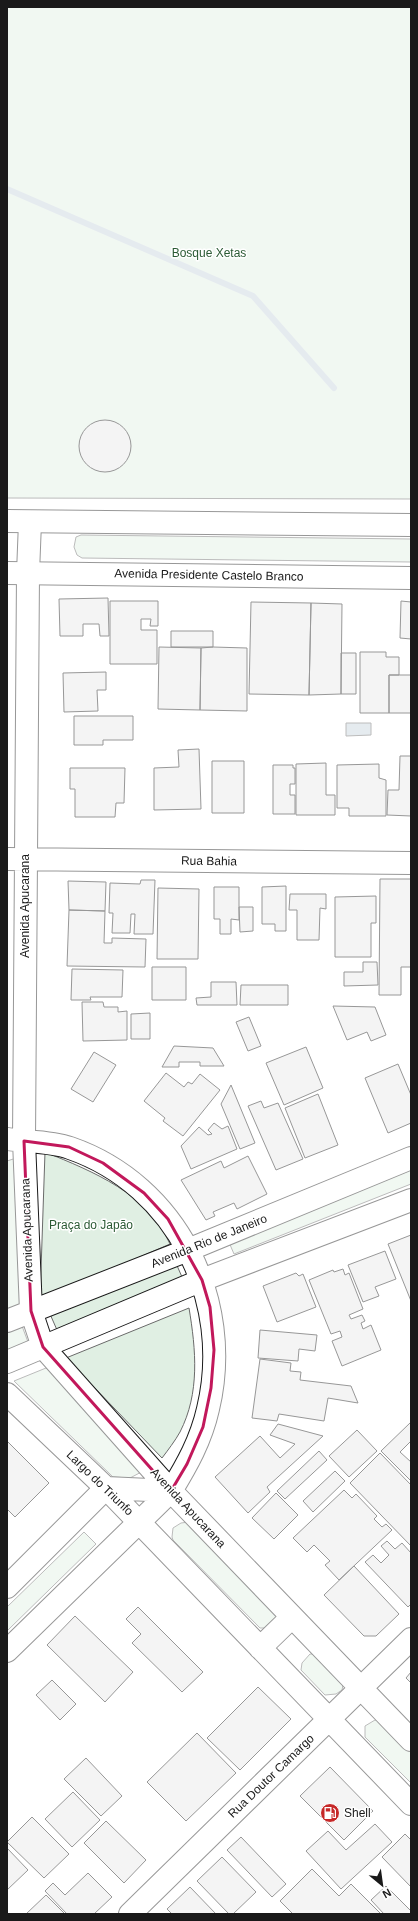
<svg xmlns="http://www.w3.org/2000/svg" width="418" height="1921" viewBox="0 0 418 1921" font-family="Arial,sans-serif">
<rect width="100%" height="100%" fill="#fff"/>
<!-- green -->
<path fill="#e0efe3" stroke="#6a6a6a" d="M7 7H411V499L7 498Z
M81 535 411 539V562L82 558 77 555 74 547 76 537Z
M45 1152C94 1172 147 1193 170 1244L40 1300Z
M29 1154 24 1304 7 1311V1161Z
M411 1168V1184L234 1254 228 1240Z
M175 1261 182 1277 57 1330 50 1314Z
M189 1308C196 1350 200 1393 180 1432 175 1441 168 1450 162 1458L66 1358Z
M22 1326 28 1342 7 1351V1332Z
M46 1368 147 1469 130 1478 113 1477 14 1381Z
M189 1522 277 1612V1621L267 1628H260L173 1540 172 1537 173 1528 181 1523Z
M84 1532 96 1544 7 1631V1607Z
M310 1654H317L343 1685 342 1690 336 1694 325 1695 301 1670 302 1663Z
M375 1720 383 1722 411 1750V1783L365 1737V1726Z"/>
<!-- water -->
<path fill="#c6d2dc" stroke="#6a6a6a" d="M346 723H371V735L346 736Z"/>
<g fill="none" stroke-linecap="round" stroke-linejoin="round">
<!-- stream -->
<path stroke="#c6d2dc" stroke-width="6" d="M7 189 253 296 334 388"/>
</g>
<!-- building -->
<path fill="#e6e6e6" stroke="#1a1a1a" d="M79 446a26 26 0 1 1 52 0a26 26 0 1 1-52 0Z
M108 598 109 636H100L99 624H83V636H60L59 599Z
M110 601H158V626H150L151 619H141V630H157V664H110Z
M401 601 411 602V639L400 638Z
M251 602 311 603 309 695 249 694Z
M311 603 342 604 341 694 309 695Z
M171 631H213V647H171Z
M159 647 201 648 200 710 158 709Z
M213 647 247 648V711L200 710 201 648Z
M360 652H386V657H399V675H389V713H360Z
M341 653H356V694H341Z
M106 672V690H97L98 711 64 712 63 673Z
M389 675H411V713H389Z
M74 716H133V740H103V745H74Z
M199 749 201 809 154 810V768L179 767 178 750Z
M400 756H411V816L387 815 388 790H399Z
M212 761H244V813H212Z
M326 763V795H335V815H296V764Z
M379 764V778L386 780V816H349V808H337V765Z
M273 765H293V768H295V784H290V795H295V814H273Z
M70 768H125L124 803H116L115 817H75V789H70Z
M380 879H411V967H401V995H379Z
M141 880H155L153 934H134L135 914H131L130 933H112L113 913H109L110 883 140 884Z
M68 881 106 882 105 911 69 910Z
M286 886V931H275V924H262V887Z
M214 887H239V920L231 919V934H220V919H214Z
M158 888 199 889 198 959H157Z
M290 894H326V909L320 908 319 940H297V910H289Z
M376 896V923H371V957H335V897Z
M239 907H253V931L240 932Z
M69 910 105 911 104 943H112V938L146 939 145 967 67 966Z
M363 962H377L378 985 344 986V972H363Z
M152 967H186V1000H152Z
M72 969 123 970 122 997H90L91 1000H71Z
M211 982H236L237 1005H197L196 998 211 997Z
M241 985H288V1005H240Z
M82 1002H103L104 1007H118V1012L127 1011V1040L83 1041Z
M333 1006 375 1007 386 1035 371 1041 367 1032 347 1040Z
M150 1013V1039H131V1014Z
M249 1017 261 1046 248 1051 236 1022Z
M174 1046 213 1048 224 1066H200V1062H179V1067H162Z
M306 1047 323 1088 284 1105 266 1063Z
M94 1052 116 1065 93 1102 71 1089Z
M398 1064 411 1095V1123L388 1133 365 1078Z
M166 1073 184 1087 188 1082 192 1084 200 1074 220 1090 183 1136 163 1121 165 1118 144 1101Z
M231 1085 255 1143 240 1149 221 1104Z
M318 1094 338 1145 305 1158 285 1108Z
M261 1101 264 1108 278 1103 303 1159 276 1170 248 1106Z
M214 1123 222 1129 228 1126 237 1149 191 1169 181 1146 199 1127 208 1135 212 1134 208 1130Z
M248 1156 267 1194 237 1209 234 1203 213 1212 215 1216 206 1220 181 1180 221 1161 224 1168Z
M411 1235V1301L388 1244Z
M385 1251 396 1279 375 1287 379 1296 363 1302 348 1265Z
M343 1269 345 1275 349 1273 363 1309 349 1315 351 1319 362 1315 365 1321 361 1323 363 1329 371 1325 381 1350 342 1366 332 1341 342 1337 340 1331 331 1334 309 1280 333 1270 334 1272Z
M296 1273 299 1276 303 1274 316 1307 277 1322 263 1286Z
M260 1330 317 1335 315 1351 299 1349 298 1361 258 1358Z
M260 1359 291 1363 290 1371 301 1372 300 1380 351 1386 358 1403 328 1398 324 1421 279 1414 277 1421 252 1418Z
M411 1422V1441L400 1452 411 1462V1481L381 1451Z
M278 1424 323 1436 267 1487 270 1492 248 1513 215 1477 260 1436 280 1458 295 1444 270 1435Z
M357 1430 377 1451 349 1477 329 1456Z
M7 1441 49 1483 15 1517 7 1509Z
M319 1451 327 1460 285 1499 277 1491Z
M380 1453 411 1485V1546L350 1483Z
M335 1471 345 1481 313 1512 303 1501Z
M344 1490 352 1498 356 1494 377 1516 374 1519 382 1527 386 1524 392 1530 339 1580 325 1565 330 1561 314 1545 307 1552 293 1538Z
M276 1493 298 1515 274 1539 252 1518Z
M387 1541 395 1549 402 1543 411 1553V1604L408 1607 365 1562 373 1555 381 1563 389 1555 381 1546Z
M354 1566 399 1614 376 1636H364L324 1595Z
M138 1607 203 1672 182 1692 132 1643 141 1634 126 1619Z
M75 1616 133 1672 105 1702 47 1645Z
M411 1672V1683L406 1678Z
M52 1680 76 1704 60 1720 36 1695Z
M258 1687 291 1719 240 1770 207 1738Z
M197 1733 236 1773 186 1821 147 1782Z
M86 1758 122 1796 101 1816 64 1779Z
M330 1767 373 1811 344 1840 300 1796Z
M73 1792 100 1820 72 1847 45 1819Z
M32 1817 69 1854 44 1878 7 1842Z
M106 1821 146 1860 124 1883 84 1843Z
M375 1824 392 1842 341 1889 306 1851 328 1831 346 1850Z
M405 1834 411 1840V1887L382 1857Z
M241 1837 286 1884 272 1897 227 1850Z
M7 1848 28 1870 7 1890Z
M222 1857 256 1892 233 1914H229L197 1881Z
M312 1869 339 1896 351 1884 381 1914H293L280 1901Z
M88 1873 112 1897 94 1914H67L45 1891 53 1883 65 1895Z
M386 1886 411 1911V1914H384L371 1900Z
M190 1887 216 1914H172L167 1909Z
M46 1895 65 1914H26Z"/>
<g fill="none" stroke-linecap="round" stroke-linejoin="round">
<defs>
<path id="minor" d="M30 522 28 573 24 1141 31 1311 43 1347 171 1491 411 1740
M7 859 411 863
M7 1139C27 1142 50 1141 70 1148 177 1185 234 1301 208 1409 201 1440 187 1465 171 1491L7 1651
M7 1321 188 1250 411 1158
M7 1362 202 1280 411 1200
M7 1394 106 1488 411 1804
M106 1488 171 1491
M7 1587 106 1488
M260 1648 292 1617
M130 1914 411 1639"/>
<path id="major" d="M7 521 411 525
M7 573 411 578"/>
</defs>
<!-- minor casing -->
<use href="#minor" stroke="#1a1a1a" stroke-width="24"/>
<!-- major casing -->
<use href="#major" stroke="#1a1a1a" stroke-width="24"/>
<!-- minor -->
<use href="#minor" stroke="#fff" stroke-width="22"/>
<!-- major -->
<use href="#major" stroke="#fff" stroke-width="22"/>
</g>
<!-- marked area -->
<path d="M0 0H418V1921H0ZM24 1141 69 1147 103 1163 144 1193 168 1219 202 1280 210 1307 214 1350 211 1388 203 1427 187 1464 171 1491 43 1347 31 1311Z" fill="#fff" fill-opacity=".55" fill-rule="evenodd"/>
<path fill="none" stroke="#c2185b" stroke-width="3" stroke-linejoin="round" d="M24 1141 69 1147 103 1163 144 1193 168 1219 202 1280 210 1307 214 1350 211 1388 203 1427 187 1464 171 1491 43 1347 31 1311Z"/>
<!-- icons -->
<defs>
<symbol id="fuel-disc" viewBox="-11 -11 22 22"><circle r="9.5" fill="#c62828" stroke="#fff"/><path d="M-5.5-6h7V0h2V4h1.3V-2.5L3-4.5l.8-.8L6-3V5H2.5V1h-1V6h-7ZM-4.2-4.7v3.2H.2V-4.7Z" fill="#fff"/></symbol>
</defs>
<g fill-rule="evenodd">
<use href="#fuel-disc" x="319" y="1802" width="22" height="22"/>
</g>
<g text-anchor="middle" stroke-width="3" stroke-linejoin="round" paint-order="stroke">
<!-- park labels -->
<g font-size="12" fill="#2b5a34" stroke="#fff">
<text x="209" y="257">Bosque Xetas</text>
<text x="91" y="1229">Praça do Japão</text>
</g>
<!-- street labels -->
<g font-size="12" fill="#1a1a1a" stroke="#fff">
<text transform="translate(209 575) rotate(1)" y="4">Avenida Presidente Castelo Branco</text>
<text transform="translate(209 861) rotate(1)" y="4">Rua Bahia</text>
<text transform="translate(25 906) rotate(-90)" y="4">Avenida Apucarana</text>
<text transform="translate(27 1230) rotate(-92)" y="4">Avenida Apucarana</text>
<text transform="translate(209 1241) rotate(-22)" y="4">Avenida Rio de Janeiro</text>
<text transform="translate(100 1483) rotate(44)" y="4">Largo do Triunfo</text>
<text transform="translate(188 1508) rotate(47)" y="4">Avenida Apucarana</text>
<text transform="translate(271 1776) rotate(-44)" y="4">Rua Doutor Camargo</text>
</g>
<!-- poi labels -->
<g font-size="12" fill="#1a1a1a" stroke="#fff" text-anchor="start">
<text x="344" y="1817">Shell</text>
</g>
</g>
<!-- border -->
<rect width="418" height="1921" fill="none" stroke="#1a1a1a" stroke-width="16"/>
<!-- north arrow -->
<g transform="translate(382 1885) rotate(151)" stroke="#ffffff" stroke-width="3" paint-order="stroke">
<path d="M0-3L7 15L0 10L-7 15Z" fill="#1a1a1a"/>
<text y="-6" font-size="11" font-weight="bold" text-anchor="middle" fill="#1a1a1a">N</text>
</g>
</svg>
